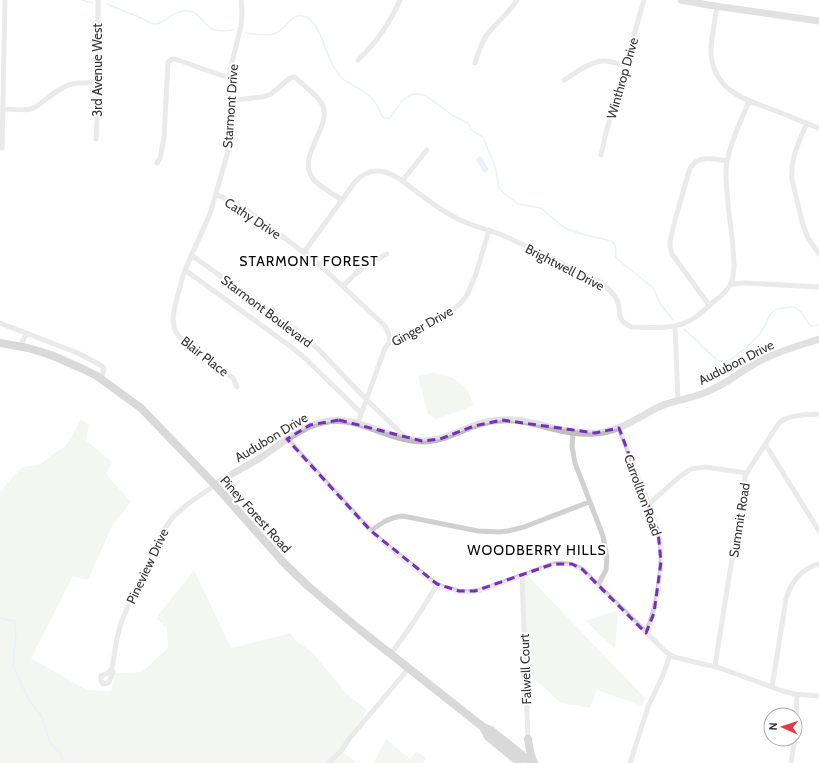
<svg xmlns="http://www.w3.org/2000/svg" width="819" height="763" viewBox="0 0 819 763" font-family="Cabin,sans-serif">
<rect width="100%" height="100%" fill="#fff"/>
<!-- green -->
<path fill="#e6ecdf" d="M432 373C446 374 457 378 466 389 470 394 472 401 474 406L436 419 428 414 418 376Z
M81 419 89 425 86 440 112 462 106 474 131 502 113 524 88 580 73 576 31 658 87 690 111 691 116 673 142 672 168 648 167 628 156 618 194 570 231 648 290 633 296 641 311 651 346 693 367 710 363 717 362 725 341 751 358 763H0V491L2 492 5 486 22 467 39 465 49 457 65 446 70 440Z
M526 574 645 698 642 706 597 690 590 708 561 703 525 670 522 576Z
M618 610 615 649 586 621Z
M386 739 410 759 417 751 426 759 422 763H374Z"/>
<!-- water -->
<path fill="#cfe2ee" d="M481 156 489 170 484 173 476 159Z"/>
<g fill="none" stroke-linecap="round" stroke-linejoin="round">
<!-- stream -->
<path stroke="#cfe2ee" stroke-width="1.5" d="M82 0 92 3
M107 4C118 9 130 13 141 18 146 19 149 24 155 24 165 24 174 9 188 11 201 12 204 27 215 30 221 32 227 30 233 30
M246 33C254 34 265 36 273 34 286 31 290 13 303 16 319 20 323 46 330 59 333 66 337 74 343 79 347 83 352 84 356 87 359 88 361 91 364 92 366 94 369 95 371 97 374 100 376 104 378 107 380 111 380 115 384 118H390C399 105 407 88 426 96L452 115 468 123 471 130 483 137 496 169 499 188 505 194 518 204 541 208 562 226 570 230 585 235 607 240 613 242C617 246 615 252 616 258L653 288 661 305 673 320
M684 329 718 361 723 362 730 360 746 348 759 335 766 324 770 314 777 309 791 307 796 308 802 313 810 326 819 325
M0 618 14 621 16 634 13 665 26 694 34 707 41 715 50 742 61 754 64 763"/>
<!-- street -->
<path stroke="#d0d0d0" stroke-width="5" d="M717 6C715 21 710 42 711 55 715 93 749 101 779 112 792 117 805 123 819 128
M358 60C376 43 390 23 400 0
M475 63C479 51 482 40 490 31 499 20 510 12 517 0
M564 80C575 73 591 61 604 61 611 61 619 64 626 66
M229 101 252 98 263 97 271 94 290 78 294 77 296 78C304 86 317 95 322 104 334 126 294 157 314 180 320 187 334 194 342 200
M3 109C12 109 22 111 31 109 38 107 43 101 49 97 68 82 74 82 98 83
M807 123C799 142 790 158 792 180L803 225 808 238 819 254
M96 139 98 102V0
M2 148 5 0
M601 155 606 133 644 0
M157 163 160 158 164 138 168 62 172 59H175L229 78
M402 181 427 150
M216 194 230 201 247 210 310 257 323 268 385 326 389 335 390 342
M304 252 355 182C363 173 373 169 385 172 395 174 405 183 413 189 427 200 441 210 456 218 471 226 487 229 502 235 536 250 569 267 602 283 608 288 613 293 617 300 622 312 615 321 632 327 651 327 672 330 689 321 697 317 704 310 711 304 717 299 726 293 730 285 737 270 733 253 732 237 729 215 726 193 726 170 727 149 741 121 749 101
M191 255 296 330 318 349 366 399 406 438
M185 270 290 346 307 360 361 413
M730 285 734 284 746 283 819 287
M343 286C356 272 370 261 387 254
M709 305 672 254 670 246V241L675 220 690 168C699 154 714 159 727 161
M0 323 78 353 102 366 104 369 101 379
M675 326 678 400
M20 346 27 333
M237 387 233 378 183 341 176 332 174 327 173 318 175 306 183 275 188 263 210 214 227 155 230 133 229 101 230 70 241 26 242 12 241 0
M358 423 385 348 390 342 447 314 460 304 467 295 476 274 489 230
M619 428C629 454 639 479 649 505 653 517 657 528 660 540 664 565 656 610 646 633
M573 433 572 446 575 463 603 536 607 558 606 570 598 585
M287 439 371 531 383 542 433 582 443 587 459 591 467 592 482 590 553 564C563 562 572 563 582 569L666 652 674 657 720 668 783 691 794 694 819 696
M765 444 819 531
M648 505 679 477 691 469 705 467 747 473
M371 531C381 523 390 517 403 516L478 531 499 532 508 531 524 527 589 502
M522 576 528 740
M391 654C407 631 424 609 437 584
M715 666 745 477 749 469 779 423C789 414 806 415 819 414
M112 668 113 673 109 682 107 683 103 684 101 681V676L108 673 112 668 117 638 122 620 163 531 173 517 189 503 215 485
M772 687 786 599C791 582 801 569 819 564
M328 763 341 751 350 738 409 668
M630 763 648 707 663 675 670 655
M791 763 795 738 797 694"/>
<!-- secondary -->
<path stroke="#bdbdbd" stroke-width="7" d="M681 0 708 5 819 21
M215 485C229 475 245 467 260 458 289 439 313 414 351 422 376 427 399 442 426 441 443 440 457 432 473 426 486 421 500 419 514 420 522 420 529 423 537 424 559 430 581 436 604 432 626 428 641 415 661 406 678 399 697 398 713 389 729 382 742 370 758 362 777 351 799 346 819 339"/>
<!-- primary -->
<path stroke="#ababab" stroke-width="8" d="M0 343 28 348 51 355 83 369 97 376 141 408 215 485 284 563 309 587 359 629 483 727 491 730 532 763
M483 727 488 737 520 763
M528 739C529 747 530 755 534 763"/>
</g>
<!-- marked area -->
<path d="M0 0H819V763H0ZM339 420 422 441 440 439 474 426 502 420 595 433 619 428 658 531 661 562 654 613 646 633 582 569 572 564H553L475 591H459L437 584 371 531 287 439 310 425Z" fill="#fff" fill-opacity=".55" fill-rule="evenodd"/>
<path fill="none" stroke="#7b2cbf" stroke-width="3" stroke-dasharray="8 5" stroke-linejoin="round" d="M339 420 422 441 440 439 474 426 502 420 595 433 619 428 658 531 661 562 654 613 646 633 582 569 572 564H553L475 591H459L437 584 371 531 287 439 310 425Z"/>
<g text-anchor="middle" stroke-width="4" stroke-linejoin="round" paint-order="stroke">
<!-- street labels -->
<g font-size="13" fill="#333" stroke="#fff">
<text transform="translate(97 70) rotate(-90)" y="5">3rd Avenue West</text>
<text transform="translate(622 78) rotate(-74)" y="5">Winthrop Drive</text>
<text transform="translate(230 106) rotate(-86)" y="5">Starmont Drive</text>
<text transform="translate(253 218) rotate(33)" y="5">Cathy Drive</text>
<text transform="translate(565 267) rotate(27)" y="5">Brightwell Drive</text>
<text transform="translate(267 311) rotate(37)" y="5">Starmont Boulevard</text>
<text transform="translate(422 326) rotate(-29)" y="5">Ginger Drive</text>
<text transform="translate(205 356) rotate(38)" y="5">Blair Place</text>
<text transform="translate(736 362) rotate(-27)" y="5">Audubon Drive</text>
<text transform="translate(271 437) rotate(-31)" y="5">Audubon Drive</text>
<text transform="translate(643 495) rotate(70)" y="5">Carrollton Road</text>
<text transform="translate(256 514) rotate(48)" y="5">Piney Forest Road</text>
<text transform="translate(739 520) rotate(-81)" y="5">Summit Road</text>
<text transform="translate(147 566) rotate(-65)" y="5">Pineview Drive</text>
<text transform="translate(525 669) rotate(-92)" y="5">Falwell Court</text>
</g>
<!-- neighbourhood labels -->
<g font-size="14" letter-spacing="1" fill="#000" stroke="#fff">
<text x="309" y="266">STARMONT FOREST</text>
<text x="537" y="555">WOODBERRY HILLS</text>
</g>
</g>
<!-- north arrow -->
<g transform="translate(783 727) rotate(273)"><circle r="19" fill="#ffffff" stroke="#adadad"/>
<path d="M0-3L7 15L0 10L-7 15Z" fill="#e63946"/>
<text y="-6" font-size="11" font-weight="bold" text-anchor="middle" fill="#333333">N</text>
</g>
</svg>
